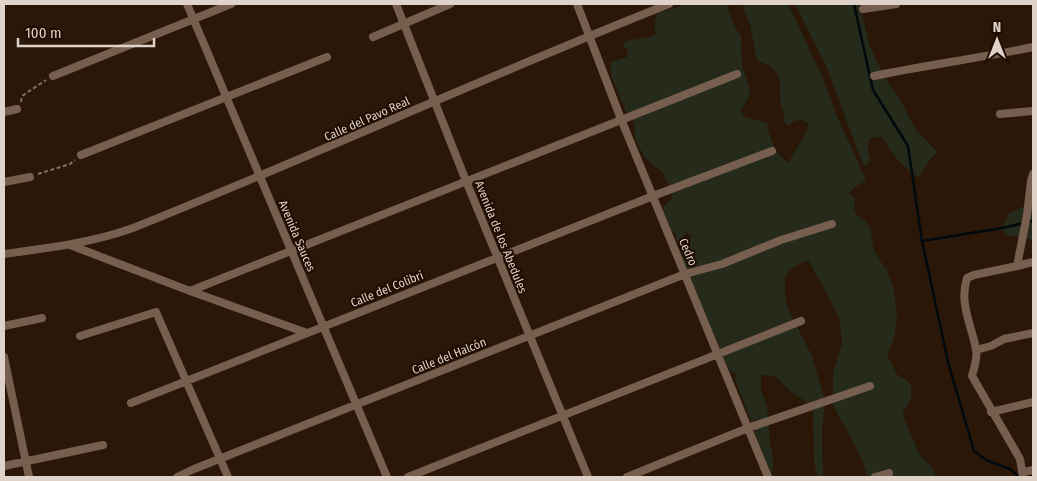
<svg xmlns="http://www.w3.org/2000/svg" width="1037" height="481" viewBox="0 0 1037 481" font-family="'Fira Sans Condensed',sans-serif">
<rect width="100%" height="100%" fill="#2a1708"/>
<!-- green -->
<path fill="#252a1b" d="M689 4H726L736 29 741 35 742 66 750 89 749 97 741 110 744 117 767 123C769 138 775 153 788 163L807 131 808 123 802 120 794 121 789 126 783 121 785 114C775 101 786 79 772 68 768 64 762 63 757 61L750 24 742 4H788L822 76 836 114 866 180C860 185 854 186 849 193L855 198 854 212 866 222 870 228 874 251 887 271 893 285 897 315 894 338 887 356 898 376 905 379 911 385C911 389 912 396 910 401 908 406 903 409 903 415 903 417 918 451 920 455 926 463 936 466 935 477H867L866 470 857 449 833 405V373L842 344 840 321 834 307 809 261 803 262 790 270 785 276V292L787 307 812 356 825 401 822 432 823 477H817L814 460 813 411 810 404 791 392 775 376 761 375V391L767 405 770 443 773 458 772 477H771L735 378 737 374 730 372 683 261 681 248 692 236 686 232 682 239 676 242V235L670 229 662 209 672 198V190L662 172 644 157 635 138 634 123 626 111 611 76V62L627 57 628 50 622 46 626 41 649 37 656 34C653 25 654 20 658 13Z
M795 4H859L870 46 884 76 901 101 915 128 937 152 928 162 920 177C906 172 889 151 882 137L869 138 868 153 871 161 865 166 861 160 828 70Z
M1033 202V240L1006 235 1002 228 1008 214Z"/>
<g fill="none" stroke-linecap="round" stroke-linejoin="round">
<!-- stream -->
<path stroke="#00090d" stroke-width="2.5" d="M854 4 873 90 908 146 922 241 948 362 974 451 988 461 1010 469 1019 477
M922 241 1002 228 1033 221"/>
<!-- path -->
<path stroke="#807064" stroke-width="2" stroke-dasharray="4 2.5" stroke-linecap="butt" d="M21 102 22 96 46 80
M38 174 70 164 75 160"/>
<!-- minor -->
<path stroke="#775f4f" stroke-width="8" d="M187 4 387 477
M396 4 466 181 588 477
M577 4 621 119 768 477
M863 9 896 4
M373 37 450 4
M53 76 231 4
M874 76C927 65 980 58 1033 47
M4 112 17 109
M1000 114 1033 111
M81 155 327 57
M4 182 30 177
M70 245 190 291 307 333
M4 254C48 248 91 243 133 228 313 156 489 75 669 4
M1017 266 1033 262
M190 291 737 74
M4 326 42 318
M80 336 156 312 228 477
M976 350 991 346 1004 339 1033 333
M4 357 29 477
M131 403 653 196 772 151
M991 412 1033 402
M4 466 103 445
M1023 472 1033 470
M177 477 194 469 685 274 722 264 781 240 832 224
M408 477 801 321
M627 477 748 428 870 386
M875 477 889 473
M1023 477 1020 459 972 376C974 368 978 357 976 349 971 324 959 303 967 278L974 275 1017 266 1027 215 1031 181 1033 174"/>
</g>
<g text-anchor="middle" stroke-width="4" stroke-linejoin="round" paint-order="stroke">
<!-- street labels -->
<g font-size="12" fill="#dfd2c9" stroke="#200d02">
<text transform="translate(367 119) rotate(-24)" y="4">Calle del Pavo Real</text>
<text transform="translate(297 236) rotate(67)" y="4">Avenida Sauces</text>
<text transform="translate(501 237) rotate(68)" y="4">Avenida de los Abedules</text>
<text transform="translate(688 252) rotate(67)" y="4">Cedro</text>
<text transform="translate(387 289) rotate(-22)" y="4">Calle del Colibrí</text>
<text transform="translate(449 356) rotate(-22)" y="4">Calle del Halcón</text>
</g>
</g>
<!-- border -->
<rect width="1037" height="481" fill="none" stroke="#dfd2c9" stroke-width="10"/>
<!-- north arrow -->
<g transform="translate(997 40)" stroke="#200d02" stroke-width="4" paint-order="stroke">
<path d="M0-4L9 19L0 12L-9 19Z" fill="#dfd2c9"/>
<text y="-8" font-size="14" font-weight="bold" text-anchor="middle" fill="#dfd2c9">N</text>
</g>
<!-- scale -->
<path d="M18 38v8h136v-8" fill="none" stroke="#dfd2c9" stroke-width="2.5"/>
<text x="25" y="38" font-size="15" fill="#dfd2c9" stroke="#200d02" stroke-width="4" paint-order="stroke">100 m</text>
</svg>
